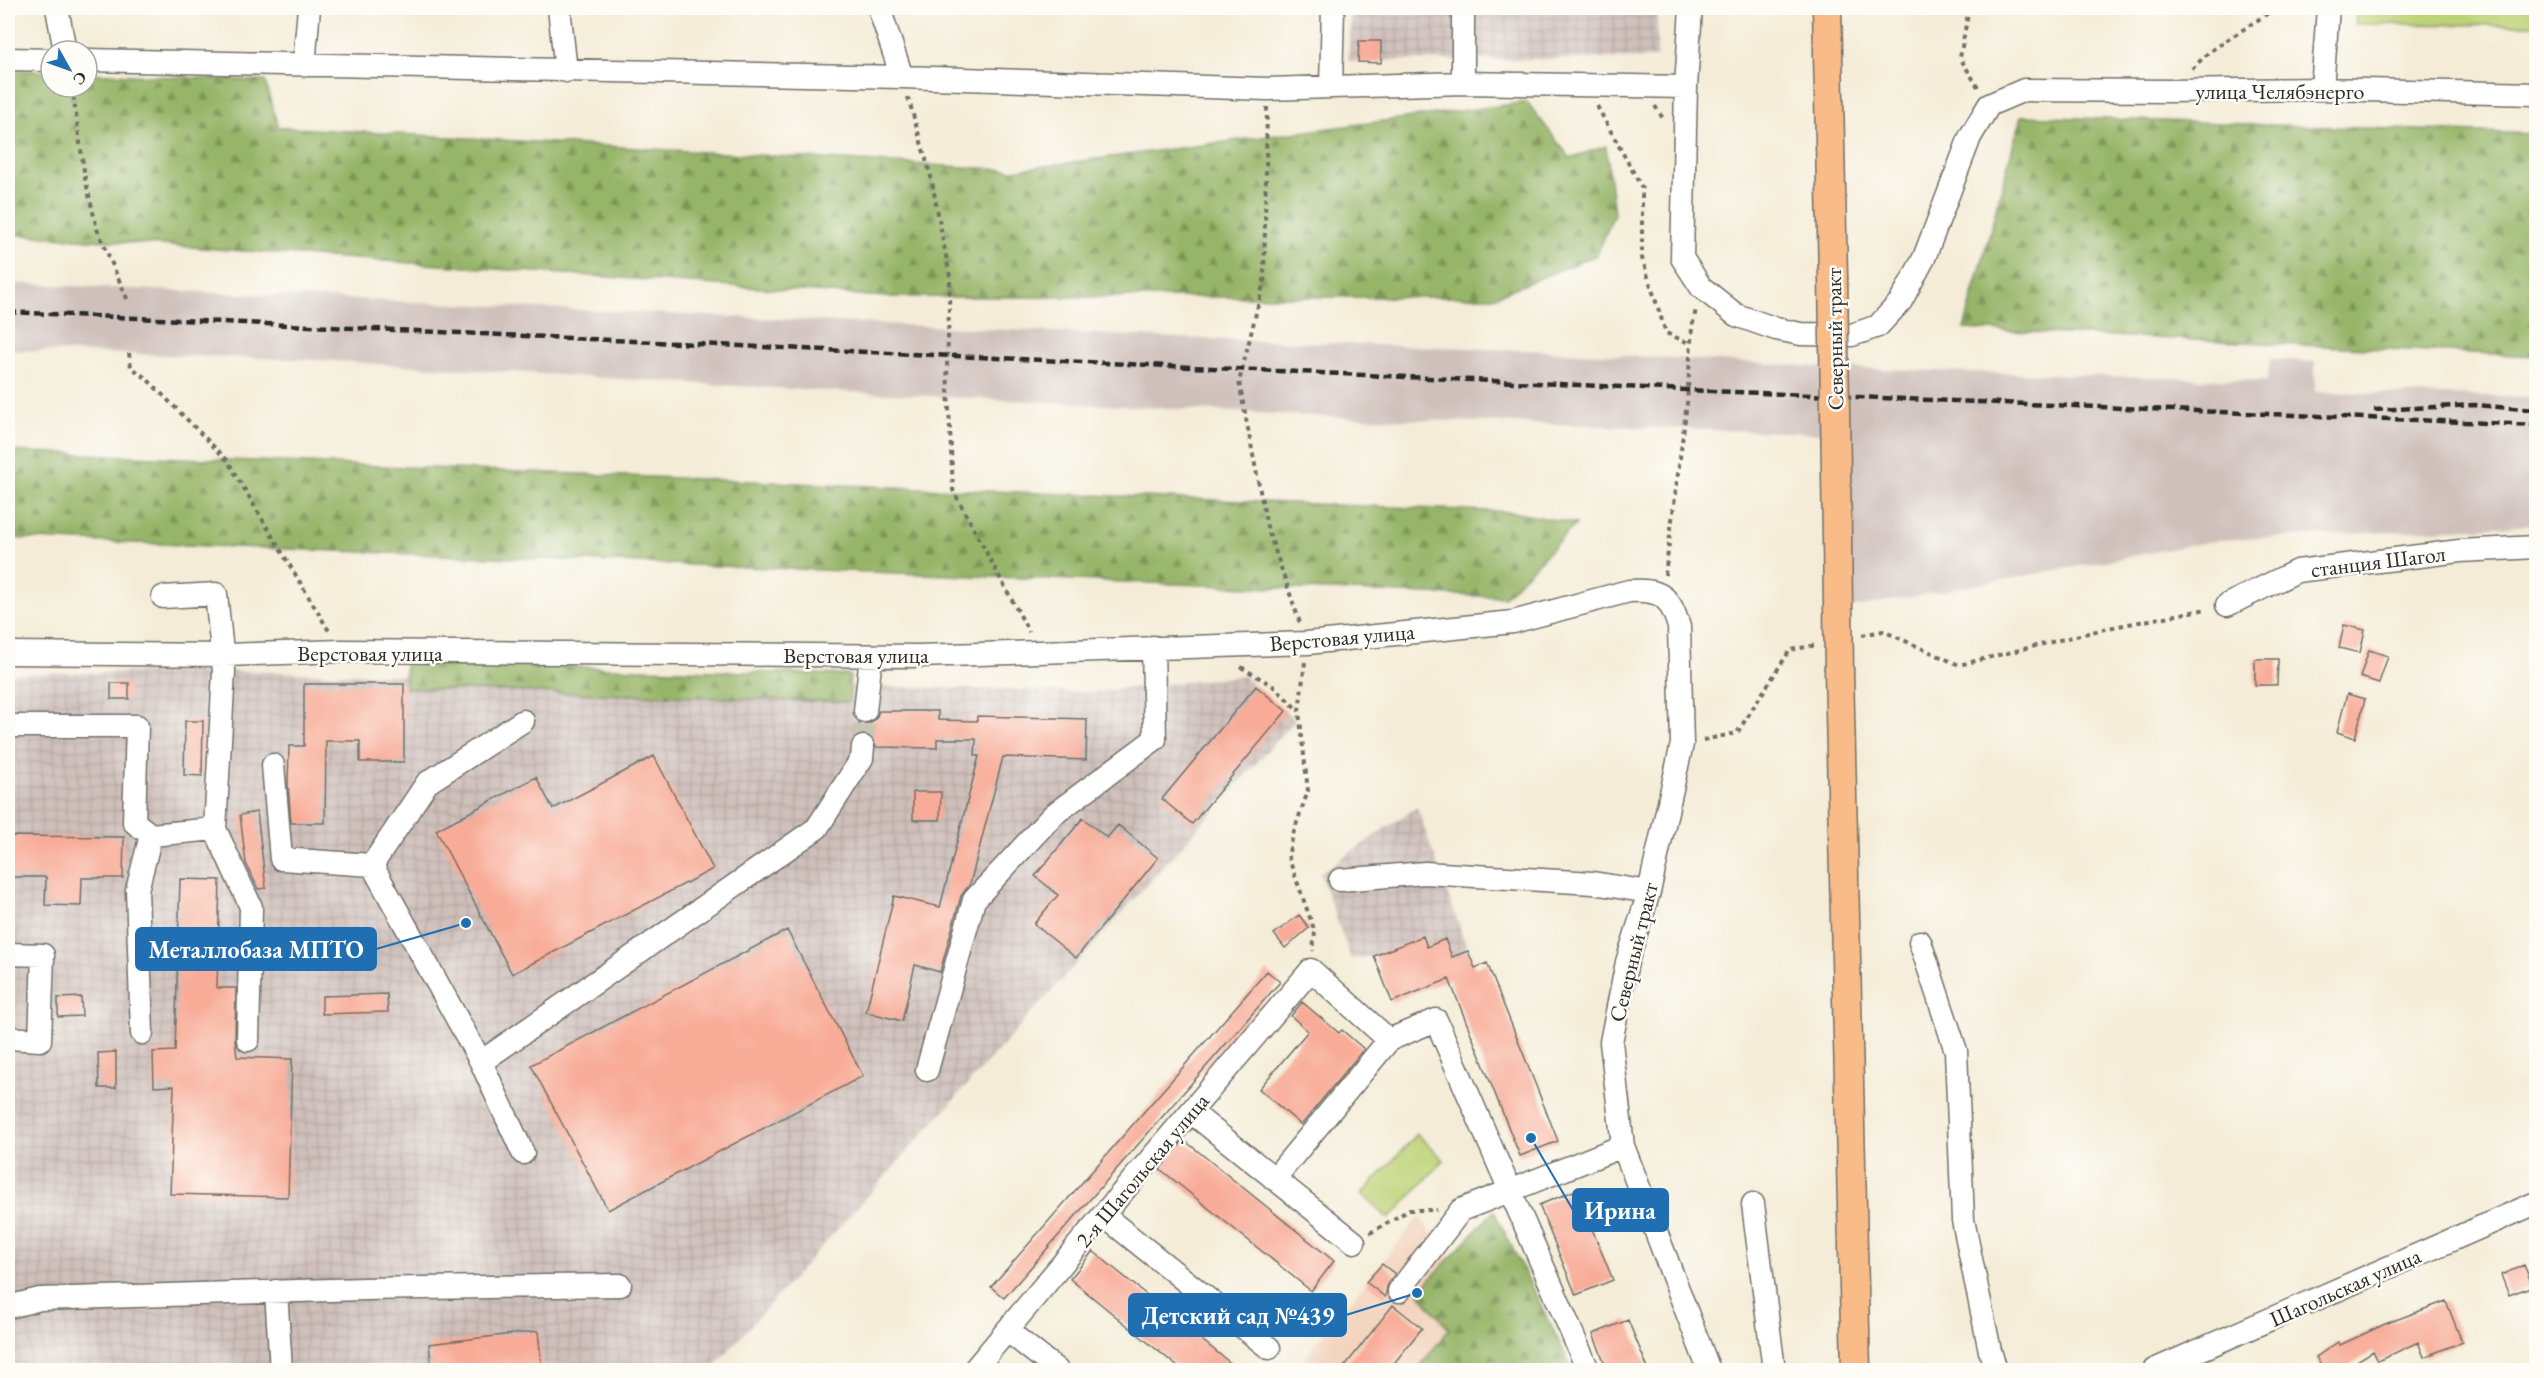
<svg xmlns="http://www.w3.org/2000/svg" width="2544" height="1378" viewBox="0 0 2544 1378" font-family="'EB Garamond',serif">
<defs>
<pattern id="industrial-grid" width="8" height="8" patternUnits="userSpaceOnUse" patternTransform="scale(1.5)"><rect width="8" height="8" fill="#cfc0bb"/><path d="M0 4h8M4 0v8" fill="none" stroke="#b2a5a1"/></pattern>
<pattern id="forest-firs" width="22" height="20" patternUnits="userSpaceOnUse" patternTransform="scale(1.5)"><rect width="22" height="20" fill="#96b568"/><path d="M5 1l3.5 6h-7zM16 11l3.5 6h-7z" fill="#7b9356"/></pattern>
</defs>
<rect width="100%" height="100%" fill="#fdfcf7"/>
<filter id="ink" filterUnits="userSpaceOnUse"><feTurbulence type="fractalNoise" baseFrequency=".0167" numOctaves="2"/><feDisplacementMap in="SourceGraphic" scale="12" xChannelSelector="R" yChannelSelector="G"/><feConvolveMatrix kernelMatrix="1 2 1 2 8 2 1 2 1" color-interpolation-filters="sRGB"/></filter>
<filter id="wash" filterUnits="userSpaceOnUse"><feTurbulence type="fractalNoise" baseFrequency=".008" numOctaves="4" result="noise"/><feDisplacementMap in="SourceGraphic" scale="24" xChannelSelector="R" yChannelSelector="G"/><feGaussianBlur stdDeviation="1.35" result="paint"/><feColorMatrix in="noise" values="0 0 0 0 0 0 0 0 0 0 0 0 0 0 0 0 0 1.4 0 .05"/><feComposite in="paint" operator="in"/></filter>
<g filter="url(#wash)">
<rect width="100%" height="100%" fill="#f4ecd7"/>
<!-- built -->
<path fill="#f3d4bf" d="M1419 1217 1518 1345 1529 1370H1294Z"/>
<!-- industrial -->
<path fill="url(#industrial-grid)" d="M1351 8H1657V58L1349 61Z
M224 671 1092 692 1243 676 1295 720 711 1370H8V674Z
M1417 807 1468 951 1452 957 1445 940 1427 947 1422 936 1374 956 1351 959 1320 873Z"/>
<!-- railway -->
<path fill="#cfc0bb" d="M8 283 1179 338 1548 351 1840 368 2267 381 2270 359 2315 362V392L2536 397V525L2219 540 1840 610V434L1333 417 718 385 318 360 8 350Z"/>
<!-- forest -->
<path fill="url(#forest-firs)" stroke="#60704a" stroke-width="1.5" d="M8 70 51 72V87H87V73L265 81 278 127 1013 170 1527 102 1570 158 1606 146 1614 214 1597 255 1493 297H885L8 234Z
M2021 116 2536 134V356L1964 329Z
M8 451 1512 512 1576 524 1504 597 8 538Z
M405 662 850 675 849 702 405 688Z
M1494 1211 1573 1370H1417L1449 1329 1418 1292Z"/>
<!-- garden -->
<path fill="#bdd377" stroke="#747f51" stroke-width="1.5" d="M2358 8H2536V25L2355 24Z
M1417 1134 1444 1160 1389 1219 1362 1194Z"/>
<g id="blocks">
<!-- building -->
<path fill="#f8ac97" d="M1359 41H1381V63L1358 62Z
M2344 625 2365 630 2360 653 2339 648Z
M2369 650 2388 656 2379 683 2360 677Z
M2255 659H2278L2277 685H2255Z
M111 683H129V699H111Z
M304 684H404V762H360V741H326L325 823H291L288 784 289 746H304Z
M1256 686 1286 711 1192 824 1162 799Z
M2347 694 2365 699 2355 738 2337 732Z
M879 711H938V720L977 721V716L1087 719 1086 760 1003 757 970 884 961 896 940 972 915 965 902 1021 866 1012 894 896 940 907 979 756H975L976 739H937V748L876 747 871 736 858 734 859 723H871L876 718Z
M185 721H203L202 776 184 775Z
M654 756 713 869 512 974 436 830 536 777 553 809Z
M913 792H941L940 820H913Z
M257 812 266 888 258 889 246 863 240 815Z
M1083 818 1107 838 1118 825 1158 858 1076 958 1034 924 1058 895 1035 876Z
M8 836 124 837 123 878H82L81 906 45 905 46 877H8Z
M180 879 220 880 217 988H236L235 1040 237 1057 292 1059 288 1197 170 1194 174 1086 154 1087 153 1052 175 1051Z
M1299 915 1309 928 1285 948 1274 934Z
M787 930 863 1076 608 1210 531 1065Z
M1423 936 1427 947 1445 939 1452 957 1468 951 1475 968 1487 963 1558 1141 1520 1156 1449 979 1392 1002 1374 956Z
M1267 971 1280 982 1004 1298 991 1287Z
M387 994 388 1012 322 1014V996Z
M81 997 82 1016 58 1017V998Z
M1302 1002 1339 1033 1342 1030 1364 1049 1301 1125 1259 1089 1308 1031 1291 1016Z
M116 1052V1088H99L98 1053Z
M1184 1140 1334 1261 1311 1291 1160 1169Z
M1576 1190 1613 1280 1576 1295 1539 1205Z
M1093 1251 1110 1265 1240 1371H1183L1070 1279Z
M1382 1264 1395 1274 1388 1283 1385 1297 1366 1282Z
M2524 1265 2533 1286 2509 1295 2501 1275Z
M2446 1301 2462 1342 2424 1357 2418 1342 2378 1361 2373 1351 2341 1371H2324L2316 1357 2338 1342 2340 1345 2385 1324Z
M1393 1305 1422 1328 1388 1371H1341Z
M1628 1320 1649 1371H1608L1593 1334Z
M538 1331 542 1369 432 1371 429 1344Z"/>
</g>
</g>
<g filter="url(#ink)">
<use href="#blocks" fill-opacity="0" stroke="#716f67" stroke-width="1.5"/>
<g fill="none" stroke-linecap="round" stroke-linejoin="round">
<!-- minor-tunnel -->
<path stroke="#ccc5b5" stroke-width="22" stroke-dasharray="22 11" stroke-linecap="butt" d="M863 747 865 711"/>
<defs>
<path id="minor" d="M57 8 65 51
M559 8 566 71
M879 8 902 77
M1691 8 1686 87 1682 258 1701 287 1736 315 1776 329 1801 334 1852 335 1878 326 1901 301 1924 258 1970 137 1989 105 2024 90 2170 91 2322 89 2536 94
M8 59 51 60
M87 60 902 77 1267 89 1463 83 1686 87
M304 65 309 8
M1463 83V15
M1331 86 1333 8
M2322 89 2328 8
M163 597 216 594 224 671 215 829 251 907 248 1040
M2227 605 2297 571 2460 551 2536 547
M8 653 224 655 341 651 918 656 1307 643 1513 622 1629 591C1661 589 1670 596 1679 627L1682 744 1649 892 1627 962 1611 1042 1623 1146 1709 1370
M865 711 871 656
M523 721 427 783 372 865 481 1062 817 828 862 758 863 747
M11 726H137L134 822 151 835 215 829
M273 765 281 859 372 865
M1340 880 1425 873 1593 883 1649 892
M1920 942 1956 1051 1963 1220 1990 1351 1996 1370
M8 954 43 955 40 1040 8 1038
M142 1033 137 890 151 835
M481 1062 523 1153
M927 1070 974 900 1053 815 1155 739 1153 647
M1191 1112 1354 1242
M1274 1179 1389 1040 1436 1020 1588 1370
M1753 1204 1774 1370
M1103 1215 1269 1348
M276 1291 281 1370
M1399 1291 1461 1210 1623 1146
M8 1307 40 1299 364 1289 620 1285
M1008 1331 1057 1370
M974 1370 1103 1215 1311 970 1389 1040
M2154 1370 2536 1203"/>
<path id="major" d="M1827 8 1833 276
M1839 670 1856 1370"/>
</defs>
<!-- minor casing -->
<use href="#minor" stroke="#716f67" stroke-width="25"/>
<!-- major casing -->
<use href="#major" stroke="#716f67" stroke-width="31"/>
<!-- path -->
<path stroke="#716f67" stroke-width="4" stroke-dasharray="4.5 4.5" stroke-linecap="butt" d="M1969 8 1960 58 1978 87
M2192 69 2209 52 2276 8
M72 87 85 178 97 229 129 303
M908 97 931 177 950 277 947 368 953 490 1029 632
M1597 106 1642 188V258L1666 333 1691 344
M1655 106 1664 120
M1267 107 1264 281 1239 382 1267 527 1300 623
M129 353 131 367 147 379 227 460 329 631
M1665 575 1687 403 1692 328 1696 309
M1862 635 1883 631 1959 665 2108 628 2207 609
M1305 662 1299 711 1308 791 1294 831 1288 856 1315 932 1313 951
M1241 667 1273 686 1299 711
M1703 740 1737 733 1790 650 1817 645
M1370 1233 1409 1210H1437"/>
<!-- minor -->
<use href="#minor" stroke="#fff" stroke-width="22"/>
<!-- major -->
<use href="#major" stroke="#f9bc89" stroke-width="28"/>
<!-- rail -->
<path stroke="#2b2b2b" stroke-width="4.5" stroke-dasharray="9 4.5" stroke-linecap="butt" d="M8 312 1687 390 2536 425
M2374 410 2475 405 2536 410"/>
<defs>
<path id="major-bridge" d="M1833 276 1839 670"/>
</defs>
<!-- major-bridge casing -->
<use href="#major-bridge" stroke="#716f67" stroke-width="31" stroke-linecap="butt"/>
<!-- major-bridge -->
<use href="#major-bridge" stroke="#f9bc89" stroke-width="28"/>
</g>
</g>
<g text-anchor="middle" stroke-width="5" stroke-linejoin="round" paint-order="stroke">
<!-- street labels -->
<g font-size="22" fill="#2b2b2b" stroke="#fdfcf7">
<text x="2280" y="99">улица Челябэнерго</text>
<text transform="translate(1834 339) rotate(-91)" y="8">Северный тракт</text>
<text transform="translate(2378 561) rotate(-7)" y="8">станция Шагол</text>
<text transform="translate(1342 637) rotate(-5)" y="8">Верстовая улица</text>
<text x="370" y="661">Верстовая улица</text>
<text x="856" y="663">Верстовая улица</text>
<text transform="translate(1633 952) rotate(-76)" y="8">Северный тракт</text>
<text transform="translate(1142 1170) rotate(-50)" y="8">2-я Шагольская улица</text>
<text transform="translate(2345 1287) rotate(-24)" y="8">Шагольская улица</text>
</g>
</g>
<!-- callouts -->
<path fill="none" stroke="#1f6fb2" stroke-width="2" d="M466 923L376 949M1531 1138L1573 1210M1417 1293L1346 1315"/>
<g fill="#1f6fb2" stroke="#fdfcf7" stroke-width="2">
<circle cx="466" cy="923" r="6"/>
<circle cx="1531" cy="1138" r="6"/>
<circle cx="1417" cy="1293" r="6"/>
</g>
<g fill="#1f6fb2" stroke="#1f6fb2" stroke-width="2">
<rect x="136" y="928" width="240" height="42" rx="6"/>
<rect x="1573" y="1189" width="95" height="42" rx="6"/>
<rect x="1129" y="1294" width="217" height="42" rx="6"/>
</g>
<g font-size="24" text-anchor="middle" font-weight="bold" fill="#fff">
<text x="256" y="958">Металлобаза МПТО</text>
<text x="1620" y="1219">Ирина</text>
<text x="1238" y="1324">Детский сад №439</text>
</g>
<!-- margin -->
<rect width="2544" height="1378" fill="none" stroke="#fdfcf7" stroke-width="30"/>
<!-- north arrow -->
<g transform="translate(69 69) rotate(130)"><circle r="28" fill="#fdfcf7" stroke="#a9a8a5" stroke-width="1.5"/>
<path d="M0-4.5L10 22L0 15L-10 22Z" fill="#1f6fb2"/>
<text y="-9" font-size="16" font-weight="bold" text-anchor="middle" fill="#2b2b2b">С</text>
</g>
</svg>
